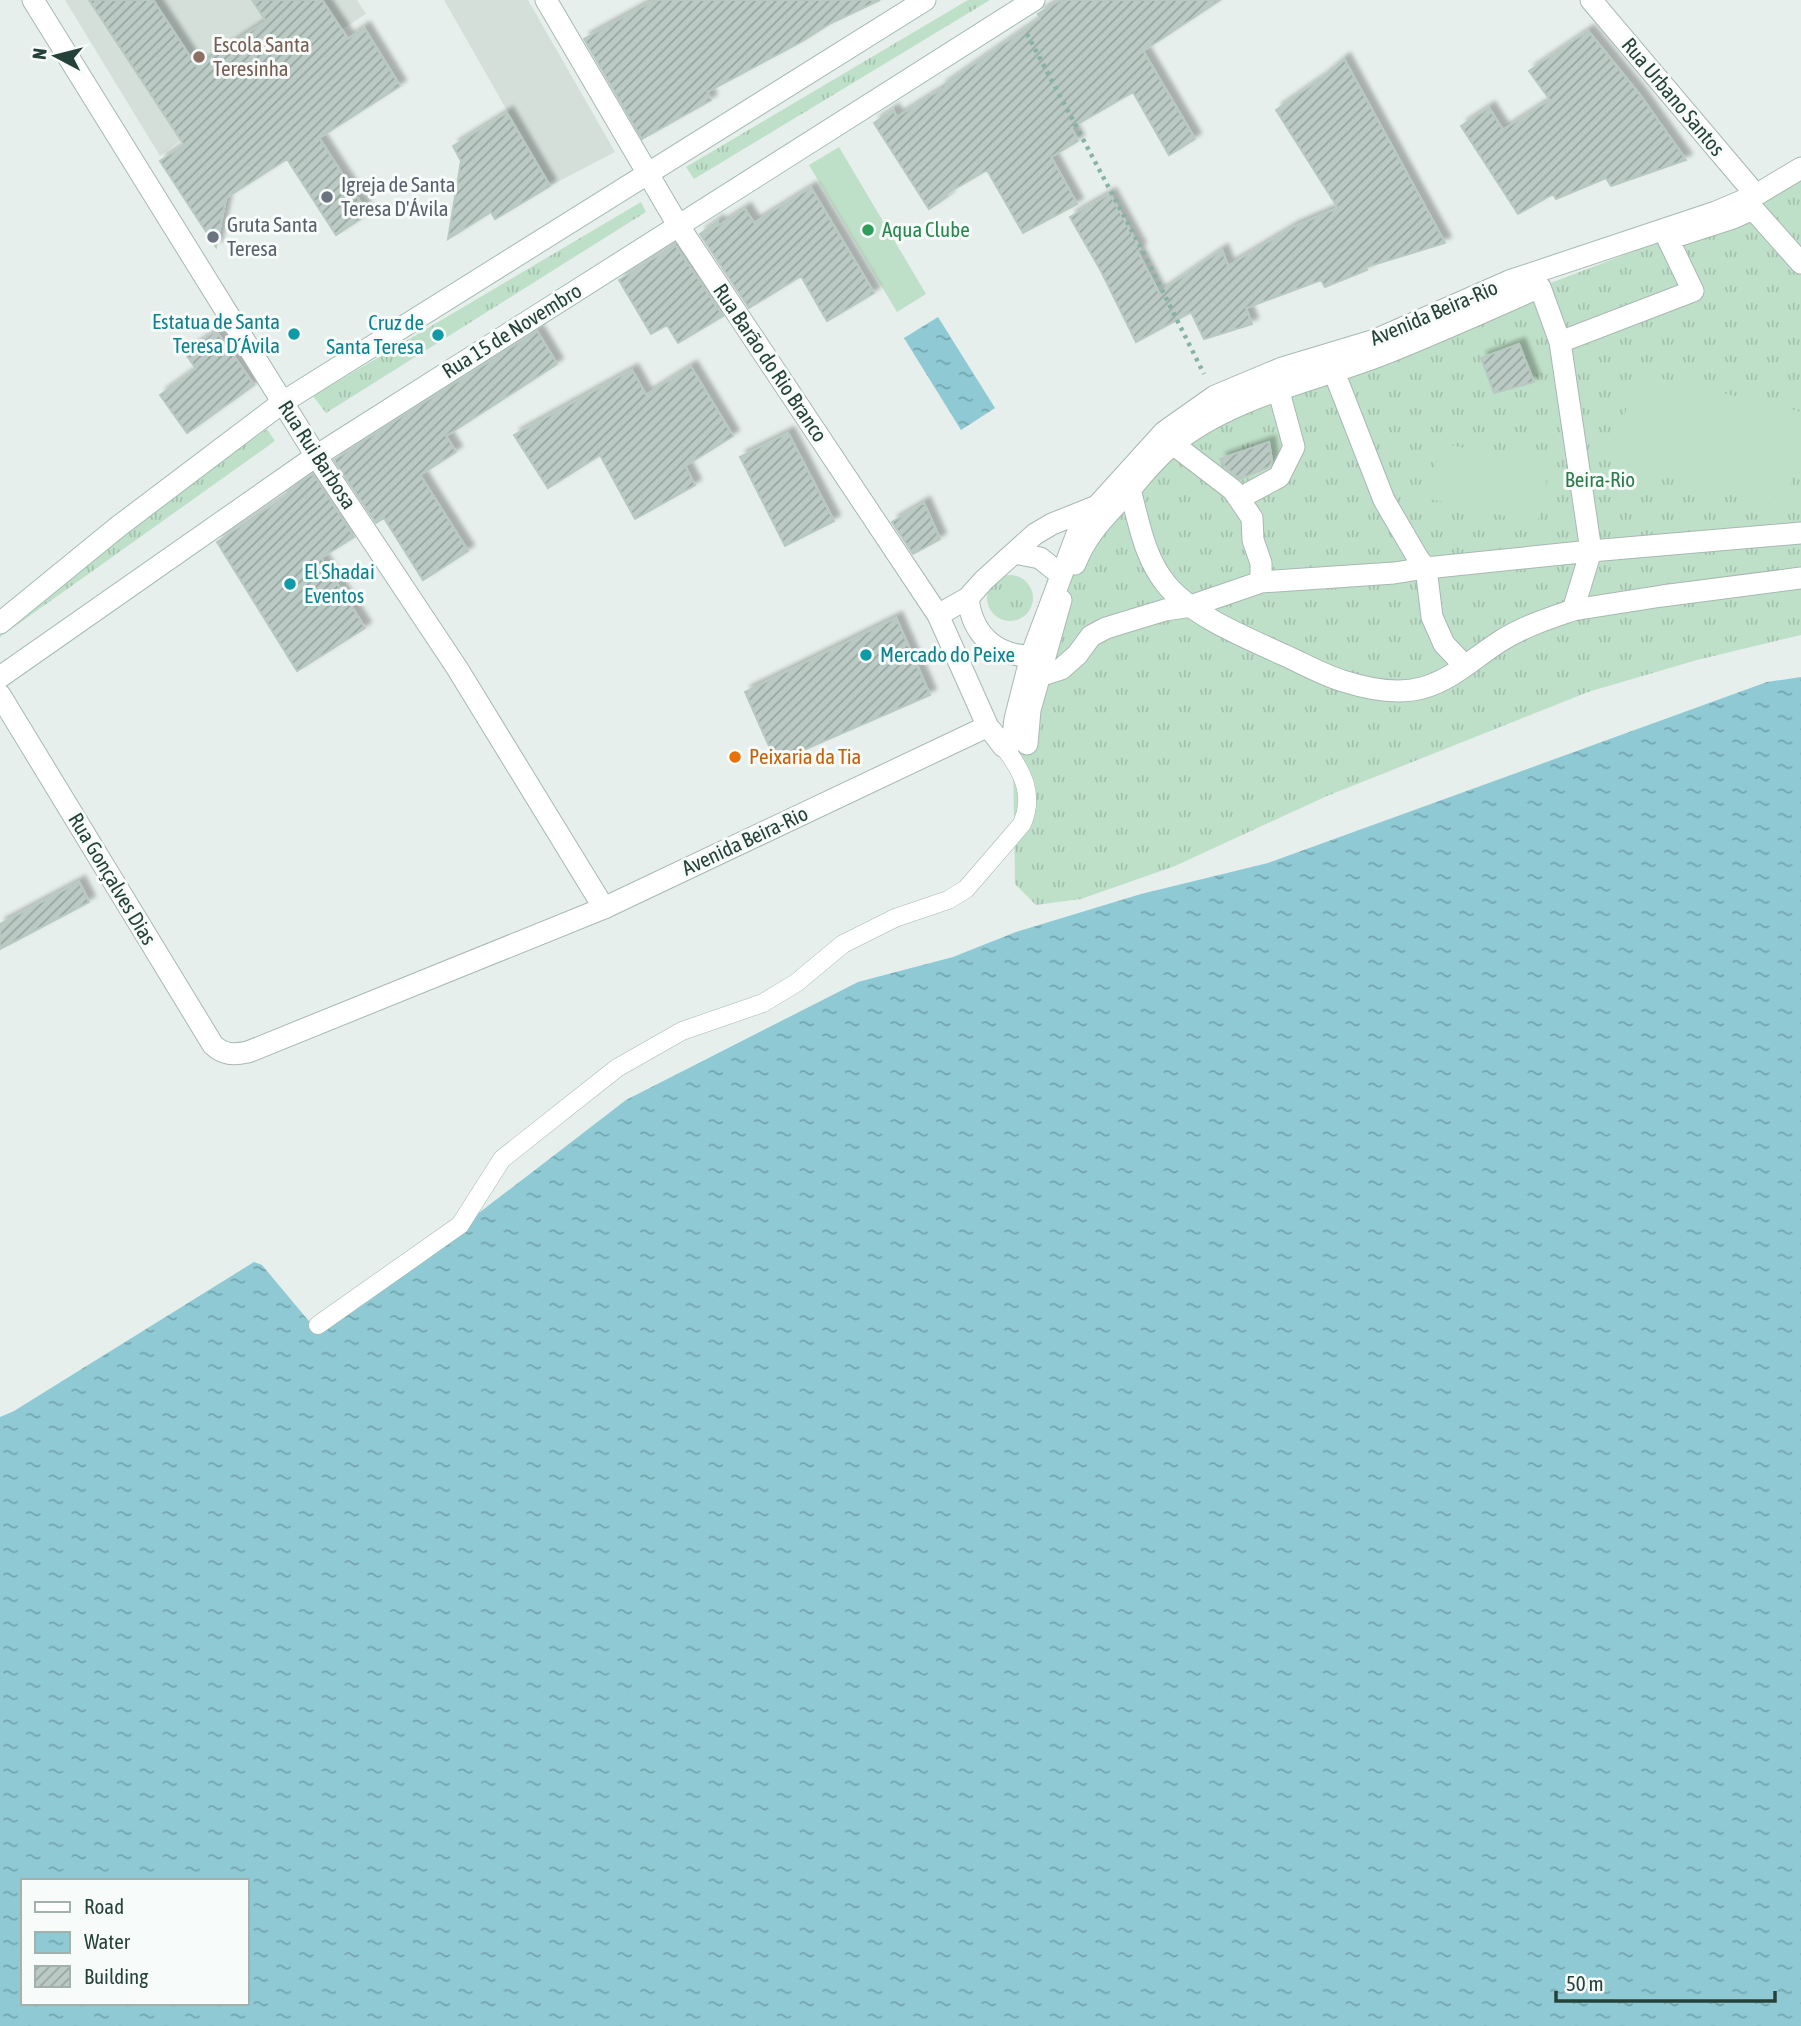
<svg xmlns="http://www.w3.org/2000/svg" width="1801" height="2026" viewBox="0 0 1801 2026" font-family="'Asap Condensed',sans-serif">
<defs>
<pattern id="grass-tufts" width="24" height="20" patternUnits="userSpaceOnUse" patternTransform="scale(1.75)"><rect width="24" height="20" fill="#bfe0c8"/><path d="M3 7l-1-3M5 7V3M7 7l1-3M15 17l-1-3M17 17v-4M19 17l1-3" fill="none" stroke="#a4c1ad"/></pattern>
<pattern id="water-ripples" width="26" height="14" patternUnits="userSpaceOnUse" patternTransform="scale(1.75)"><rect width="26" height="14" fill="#8ec9d4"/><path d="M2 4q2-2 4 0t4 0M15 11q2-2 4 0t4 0" fill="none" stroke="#74a5ad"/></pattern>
<pattern id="building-hatch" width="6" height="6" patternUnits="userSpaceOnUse" patternTransform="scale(1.75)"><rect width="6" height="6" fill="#bbcac4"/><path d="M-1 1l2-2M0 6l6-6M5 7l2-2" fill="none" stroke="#98a6a0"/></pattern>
<filter id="shadow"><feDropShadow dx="6" dy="-6" stdDeviation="2" flood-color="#0004"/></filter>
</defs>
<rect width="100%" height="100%" fill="#e6efeb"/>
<!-- built -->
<path fill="#d4dfda" d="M65 0H357L366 14 231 100 160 156Z
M444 0H528L615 152 550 186Z"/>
<!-- grass -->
<path fill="url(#grass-tufts)" d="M968 0H990L694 179 686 167Z
M1801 158V635L1697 660 1588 692 1327 796 1175 866 1081 899 1036 905 1015 884 1013 756 1033 629 1048 576 1064 541 1173 444 1540 287 1687 231Z
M641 202 646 212 326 413 313 396Z
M267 429 275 441 0 637V620Z
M987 598a23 23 0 1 1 46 0a23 23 0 1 1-46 0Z"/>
<!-- pitch -->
<path fill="#bfe0c8" d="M839 147 926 294 897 312 809 165Z
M1635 372 1801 412V440L1785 506 1613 465Z
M1440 443 1550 466 1537 523 1429 499Z"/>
<!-- water -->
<path fill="url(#water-ripples)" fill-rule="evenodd" d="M938 317 995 408 961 430 904 338Z
M1801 677V2026H0V1417L14 1411 254 1262 262 1265 318 1332H324L626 1100 858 982 953 957 1016 932 1141 894 1268 863 1767 682ZM23 1881H247V2003H23Z"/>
<!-- building -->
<path fill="url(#building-hatch)" stroke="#b8c9c2" stroke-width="2" filter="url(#shadow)" d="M89 0H153L197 67 266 21 252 0H322L348 39 364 28 400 86 319 138 368 214 336 235 287 159 226 198 216 247 160 161 184 145Z
M655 0H880L831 23 801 42 707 92 711 100 642 139 584 39Z
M1061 0H1220L1143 51 1195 139 1169 155 1133 92 1071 128 1078 141 1051 157 1077 204 1023 233 987 170 946 194 948 196 929 209 874 123 893 110 897 117 942 89 941 87 1040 19 1038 14Z
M1588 31 1640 95 1686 160 1611 186 1606 178 1556 199 1553 194 1518 214 1461 126 1489 108 1503 130 1550 100 1529 71Z
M1344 59 1445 243 1366 267 1367 270 1325 287 1321 280 1246 308 1252 324 1204 339 1191 312 1136 342 1101 271 1070 217 1110 194 1140 249 1137 251 1159 293 1222 250 1228 266 1294 227 1338 208 1276 110 1322 78Z
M507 113 550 186 495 219 491 212 448 239 461 161 453 146Z
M811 188 874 293 827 321 801 276 749 308 700 234 718 221V226L745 209 754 223Z
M675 245 723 316 678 343 667 325 651 334 619 280Z
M216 331 254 385 187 433 160 395 196 369 185 353Z
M537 331 557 364 446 436 456 452 420 475 468 551 423 580 384 518 376 523 334 460Z
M1519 344 1534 382 1494 393 1481 358Z
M691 367 733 436 685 466 695 485 635 519 600 455 548 488 514 435 632 370 646 395Z
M788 433 834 521 785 546 740 457Z
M1269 442 1272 461 1269 467 1240 479 1226 468 1220 459Z
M313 474 354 537 321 558 365 628 297 671 217 542 289 494 287 492Z
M924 503 940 539 913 554 892 522Z
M896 618 930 695 776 762 745 692Z
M79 882 89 902 0 949V924Z"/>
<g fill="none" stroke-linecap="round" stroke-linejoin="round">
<defs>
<path id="service" d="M318 1325 460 1225 502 1159 617 1068 682 1031 763 1003 796 983 843 944 895 918 948 900 966 889 1022 824C1035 794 1022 770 1003 746"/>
<path id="pedestrian" d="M1560 342 1693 291 1668 239 1733 218 1753 209 1801 263
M1173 444 1233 490 1252 518 1253 540 1261 563V582
M1130 490C1139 522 1144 557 1166 584 1192 616 1247 638 1284 655 1304 664 1323 675 1343 681 1368 689 1396 695 1422 688 1452 680 1474 658 1499 642 1522 627 1547 619 1573 610L1591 551 1426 568 1419 560 1384 500 1334 372
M1249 493 1279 477 1294 447 1279 392
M1075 564C1088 532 1105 517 1128 492 1142 476 1154 460 1171 446 1231 396 1313 382 1384 354 1437 333 1488 310 1540 287L1560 342 1591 551 1801 533
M1573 610 1662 596 1801 578
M1039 676 1061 669 1077 655 1091 636 1106 628 1165 610 1191 606 1261 582 1394 573 1426 568 1432 617 1444 644 1465 666
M1027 744 1030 710 1061 600"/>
<path id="minor" d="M33 0 316 456 457 668 604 908"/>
<path id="tertiary" d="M546 0 678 225 938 615 988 727
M1591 0 1756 195
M1014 553 1040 558 1061 575
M968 598C972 634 995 656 1031 656
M938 615 968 598 984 580 1035 534 1052 524 1097 506
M0 695 213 1045C224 1055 233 1055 248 1052L604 908 984 728 990 729 1003 746H1008L1012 742 1015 719 1031 656 1077 534 1097 506 1164 432 1215 396 1282 368 1375 340 1509 281 1716 212 1756 195 1801 168"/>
<path id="secondary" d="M0 623 119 526 283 402 925 0
M0 677 316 456 1034 0"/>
</defs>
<!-- service casing -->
<use href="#service" stroke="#a8b8b2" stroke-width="19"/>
<!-- pedestrian casing -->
<use href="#pedestrian" stroke="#a8b8b2" stroke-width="23"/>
<!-- minor casing -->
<use href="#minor" stroke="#a8b8b2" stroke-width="23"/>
<!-- tertiary casing -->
<use href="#tertiary" stroke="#a8b8b2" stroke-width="23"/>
<!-- secondary casing -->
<use href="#secondary" stroke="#a4bbb3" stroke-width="23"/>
<!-- path -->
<path stroke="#86b3a5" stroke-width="4.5" stroke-dasharray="3.5 5" stroke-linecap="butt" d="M1027 34 1142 250 1204 374"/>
<!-- service -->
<use href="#service" stroke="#fff" stroke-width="18"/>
<!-- pedestrian -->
<use href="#pedestrian" stroke="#fff" stroke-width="21"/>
<!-- minor -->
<use href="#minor" stroke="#fff" stroke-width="21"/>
<!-- tertiary -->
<use href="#tertiary" stroke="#fff" stroke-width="21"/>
<!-- secondary -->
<use href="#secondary" stroke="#fff" stroke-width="21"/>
</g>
<!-- markers -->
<circle fill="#8d6e63" stroke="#f7fbf9" stroke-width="2.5" cx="199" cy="57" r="7"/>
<g fill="#6b7280" stroke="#f7fbf9" stroke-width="2.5">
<circle cx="327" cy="197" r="7"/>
<circle cx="213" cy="237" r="7"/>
</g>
<circle fill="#2e9e5b" stroke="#f7fbf9" stroke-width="2.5" cx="868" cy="230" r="7"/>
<g fill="#0f9aa8" stroke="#f7fbf9" stroke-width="2.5">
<circle cx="294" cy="334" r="7"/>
<circle cx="438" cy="335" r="7"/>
<circle cx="290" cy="584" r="7"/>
<circle cx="866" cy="655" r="7"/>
</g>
<circle fill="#e8710a" stroke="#f7fbf9" stroke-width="2.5" cx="735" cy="757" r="7"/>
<g text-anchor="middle" stroke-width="6" stroke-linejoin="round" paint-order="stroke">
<!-- education labels -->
<g font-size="21" fill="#785e54" stroke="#f7fbf9" text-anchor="start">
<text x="213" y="52">Escola Santa<tspan x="213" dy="24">Teresinha</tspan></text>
</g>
<!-- street labels -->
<g font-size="21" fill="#24423a" stroke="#f7fbf9">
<text transform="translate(1673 97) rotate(50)" y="7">Rua Urbano Santos</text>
<text transform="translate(1434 313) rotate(-23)" y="7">Avenida Beira-Rio</text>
<text transform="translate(512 331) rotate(-32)" y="7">Rua 15 de Novembro</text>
<text transform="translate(770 363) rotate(56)" y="7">Rua Barão do Rio Branco</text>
<text transform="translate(317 455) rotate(57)" y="7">Rua Rui Barbosa</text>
<text transform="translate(745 841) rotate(-25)" y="7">Avenida Beira-Rio</text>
<text transform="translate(112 879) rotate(59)" y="7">Rua Gonçalves Dias</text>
</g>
<!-- worship labels -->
<g font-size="21" fill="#5b616d" stroke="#f7fbf9" text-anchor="start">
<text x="341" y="192">Igreja de Santa<tspan x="341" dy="24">Teresa D'Ávila</tspan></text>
<text x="227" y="232">Gruta Santa<tspan x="227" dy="24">Teresa</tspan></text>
</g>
<!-- leisure labels -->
<g font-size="21" fill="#27864d" stroke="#f7fbf9" text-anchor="start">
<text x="882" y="237">Aqua Clube</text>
</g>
<!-- culture labels -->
<g font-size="21" fill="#0d838f" stroke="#f7fbf9" text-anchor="end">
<text x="280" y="329">Estatua de Santa<tspan x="280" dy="24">Teresa D´Ávila</tspan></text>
<text x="424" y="330">Cruz de<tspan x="424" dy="24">Santa Teresa</tspan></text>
<text x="304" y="579" text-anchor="start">El Shadai<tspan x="304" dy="24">Eventos</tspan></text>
<text x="880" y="662" text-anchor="start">Mercado do Peixe</text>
</g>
<!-- park labels -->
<g font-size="21" fill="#2d7a4b" stroke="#f7fbf9">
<text x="1600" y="487">Beira-Rio</text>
</g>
<!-- food labels -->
<g font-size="21" fill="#c56008" stroke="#f7fbf9" text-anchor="start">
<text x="749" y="764">Peixaria da Tia</text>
</g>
</g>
<!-- legend -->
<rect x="21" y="1879" width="228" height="126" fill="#f7fbf9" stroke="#a3b1ad" stroke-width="2"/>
<rect x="35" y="1902" width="35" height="10" fill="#ffffff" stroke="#a3b1ad" stroke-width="2"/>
<text x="84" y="1914" font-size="21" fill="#24423a">Road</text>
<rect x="35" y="1932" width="35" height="21" fill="url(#water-ripples)" stroke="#a3b1ad" stroke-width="2"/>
<text x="84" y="1949" font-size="21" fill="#24423a">Water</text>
<rect x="35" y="1966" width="35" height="21" fill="url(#building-hatch)" stroke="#a3b1ad" stroke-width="2"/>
<text x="84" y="1984" font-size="21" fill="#24423a">Building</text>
<!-- north arrow -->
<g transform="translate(56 56) rotate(277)" stroke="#f7fbf9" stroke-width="5" paint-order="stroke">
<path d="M0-5L12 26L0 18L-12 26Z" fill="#24423a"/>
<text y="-10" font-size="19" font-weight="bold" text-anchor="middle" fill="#24423a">N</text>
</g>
<!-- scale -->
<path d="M1556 1991v10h219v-10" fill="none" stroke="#24423a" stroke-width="3.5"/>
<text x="1566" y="1991" font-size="21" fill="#24423a" stroke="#f7fbf9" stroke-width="5" paint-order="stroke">50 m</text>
</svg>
